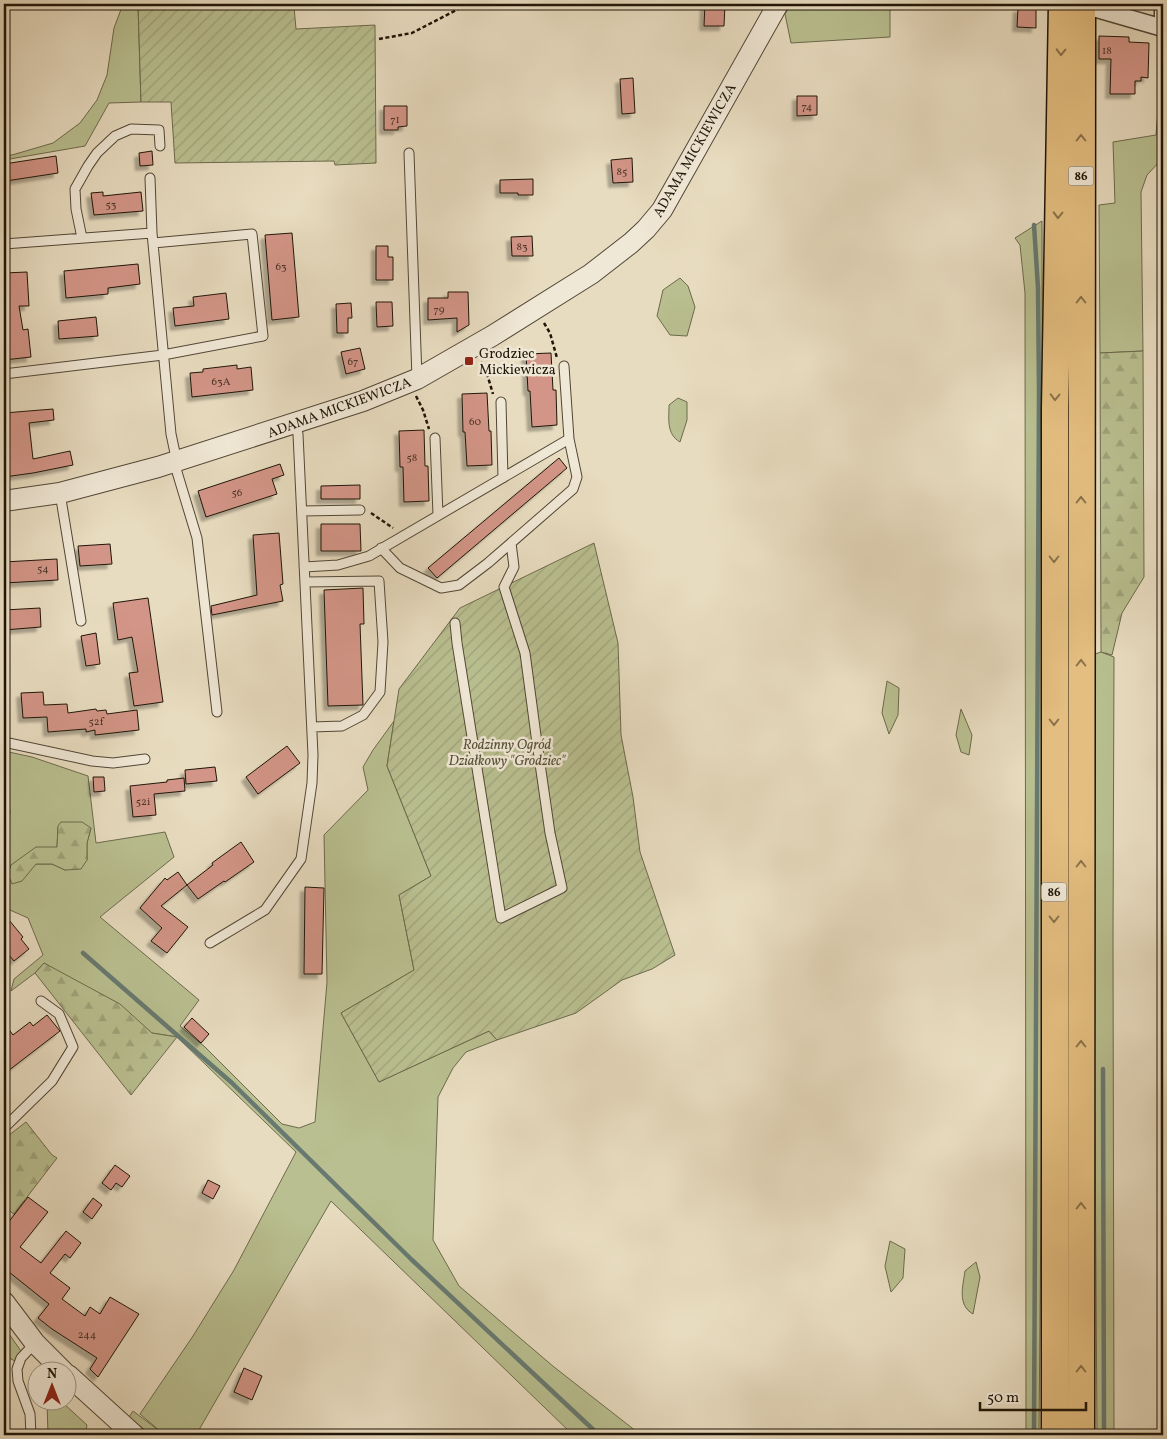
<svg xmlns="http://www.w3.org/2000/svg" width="1167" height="1439" viewBox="0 0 1167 1439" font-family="Vollkorn,serif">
<defs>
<pattern id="forest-firs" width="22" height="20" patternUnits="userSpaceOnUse" patternTransform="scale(1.25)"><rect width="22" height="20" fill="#b9bf90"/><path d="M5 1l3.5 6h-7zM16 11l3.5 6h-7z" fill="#9fa37b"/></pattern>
<pattern id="garden-furrows" width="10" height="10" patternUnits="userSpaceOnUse" patternTransform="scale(1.25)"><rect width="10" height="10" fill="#b9bf90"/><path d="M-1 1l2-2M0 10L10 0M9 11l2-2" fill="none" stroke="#9fa37b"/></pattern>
<filter id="shadow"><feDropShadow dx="-4.5" dy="4.5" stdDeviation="1" flood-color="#0004"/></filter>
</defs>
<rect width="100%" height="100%" fill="#e8dcc0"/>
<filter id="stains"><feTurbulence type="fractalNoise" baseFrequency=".004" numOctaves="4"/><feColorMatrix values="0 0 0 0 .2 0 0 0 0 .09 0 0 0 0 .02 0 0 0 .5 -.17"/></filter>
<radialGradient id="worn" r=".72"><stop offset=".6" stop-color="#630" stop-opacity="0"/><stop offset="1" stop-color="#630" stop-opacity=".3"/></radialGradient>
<!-- green -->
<path fill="#b9bf90" stroke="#6c6a4c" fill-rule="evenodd" d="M123 4H138L141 102 109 103 85 146 4 160V156L12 155 53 143 80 123 97 100 107 75 114 28Z
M791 4H890V37L791 43 785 14Z
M1163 51V160H1161L1147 175 1141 192 1143 351 1100 353 1099 205 1115 203 1113 142 1156 135Z
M1042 221 1043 979 1039 1432 1026 1434 1025 293 1020 245 1015 238Z
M680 278 688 286 695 307 687 336 670 335 657 316 663 290Z
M678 398 687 402V420L680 442C666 434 669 418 669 405Z
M1101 652 1114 657 1113 939 1114 1435H1097L1092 655Z
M887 681 899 688 898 715 889 734 882 713Z
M961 709 972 735 969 755 961 752 956 735Z
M394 721 387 766 431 876 399 895 414 970 341 1013 379 1082 489 1031 497 1040 466 1052 453 1068 438 1097 433 1240 459 1286 554 1367 641 1435H573L331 1201 196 1435H151L129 1417 133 1411 161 1432 140 1414 193 1336 234 1270 296 1152 177 1037 152 1033 137 1021 44 963 35 973 11 991 14 979 43 955 28 918 10 910H4V814L10 813 4 751 32 757 88 776 96 843 165 832 174 857 100 917 199 1000 180 1026 205 1047 282 1124 299 1128 315 1122 327 982 324 835 368 790 363 767 373 750ZM58 827 91 828 87 843V860L65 870 52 864H36L57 847Z
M890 1241 905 1249 903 1278 891 1292 885 1266Z
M976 1262 980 1277 973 1314C957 1305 963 1286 965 1271Z
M4 1327 21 1351 17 1362 9 1358 4 1391Z
M47 1402H62L87 1425 85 1435H48Z"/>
<!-- forest -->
<path fill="url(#forest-firs)" stroke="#6c6a4c" d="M1143 351 1144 577 1122 613 1112 655 1101 652 1100 353Z
M61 822H82L91 828 87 843V860L81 869 65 870 52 864H36L22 881 12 884 8 874 11 865 36 847H57L58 826Z
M44 963 120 1004 152 1033 177 1037 131 1095 35 973Z
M26 1122 52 1155 57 1158 14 1214 4 1207V1139Z"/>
<!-- garden -->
<path fill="url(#garden-furrows)" stroke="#6c6a4c" d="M138 4H285L294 7 296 29 375 25 376 163 335 165 334 161 175 163 171 102H141Z
M594 543 618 643 621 735 633 797 640 852 675 955 652 969 622 980 576 1013 497 1040 489 1031 379 1082 341 1013 414 970 399 895 431 876 387 766 399 689 460 608Z"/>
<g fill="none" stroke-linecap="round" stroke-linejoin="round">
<!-- stream -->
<path stroke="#677970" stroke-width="4.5" d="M83 953 232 1083 412 1260 599 1435
M1103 1069 1104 1435
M1034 1435 1039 391 1038 288 1034 225"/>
</g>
<!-- building -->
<path fill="#d39587" stroke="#1f1508" filter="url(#shadow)" d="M705 4H725L724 26H704Z
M1018 8H1036V28L1017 27Z
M1099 36 1129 37V42L1149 43 1148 78 1141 77V81H1135V94H1110L1111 59H1099Z
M633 78 635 113 622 114 620 79Z
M797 96H817V115L797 116Z
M384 106H407V126L398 127V130H384Z
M152 151 153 165 140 166 139 153Z
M56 156 58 173 6 181 4 164Z
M632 158 633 182 613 183 611 160Z
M533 179V195H518V193H500V180Z
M103 192V196L141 192 143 211 94 215 91 193Z
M292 233 299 317 272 320 265 235Z
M532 236 533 256H512L511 237Z
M376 246H388V257H393V280H376Z
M138 264 140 284 108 288V294L66 298 64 271Z
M27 272 29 306H19L23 330 28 329 31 357 4 360V273Z
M448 292H468L469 325 457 332V318L428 320V298H448Z
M226 293 229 319 175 326 173 308 194 306 193 297Z
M376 302H392L393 326 377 327Z
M351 303 352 318H348V333H337L336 304Z
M96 317 98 336 59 339 58 321Z
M360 348 365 369 346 374 341 352Z
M551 353 553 390H556L557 425 532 427 530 391H528L526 354Z
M237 365V369L251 367 253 390 192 397 190 373 203 372V369Z
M487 393 489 431H491L492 465 467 466 465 432H463L462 394Z
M53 409 54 420 29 423 33 459 70 451 73 465 33 473 4 477V413Z
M424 430 425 466H428L429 501 404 502 403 467H400L399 431Z
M559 458 567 468 437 578 428 568Z
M280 464 284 475 272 479 277 494 206 517 198 491Z
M360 485V499H321V486Z
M321 524H360L361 551H321Z
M279 533 283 584 280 585 283 601 212 615 211 606 257 595 253 535Z
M110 544 112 564 80 566 78 546Z
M57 559 58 580 4 583V562Z
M363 588 364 624H360L363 705 328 706 324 590Z
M148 598 163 702 134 706 129 673 138 672 132 637 118 640 113 603Z
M40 608 41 627 4 630V610Z
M96 633 100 664 86 666 81 636Z
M43 692 44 705 67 704 68 713 96 709 97 711 106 710 107 714 137 710 139 730 95 735V730L86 732V729L48 732 47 717 23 718 21 693Z
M287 746 300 763 258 794 246 777Z
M215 767 217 781 186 784 185 770Z
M93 777H104L105 791 94 792Z
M184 778 185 791 154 794 156 815 133 817 130 786 167 782V780Z
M241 842 254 862 225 882 224 881 198 899 187 885 213 865 212 863Z
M178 872 187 885 161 906 188 927 167 953 151 941 162 928 140 908 165 878 167 880Z
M305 887 324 888 322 974H304Z
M4 914 23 937 21 939 29 949 14 961 4 949Z
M47 1015 60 1031 4 1074V1023L13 1035 30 1022 33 1026Z
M192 1018 209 1034 201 1043 184 1027Z
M115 1165 130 1176 122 1187 116 1183 111 1190 102 1183Z
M208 1180 220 1186 213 1199 202 1193Z
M28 1197 48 1212 20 1247 41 1263 66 1231 81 1243 70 1258 65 1254 50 1273 70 1288 62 1299 85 1316 90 1307 100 1314 110 1297 139 1314 98 1377 90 1369 97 1358 52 1329 38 1318 49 1304 4 1268V1228Z
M93 1198 102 1205 92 1219 83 1212Z
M244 1368 262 1376 252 1400 234 1392Z"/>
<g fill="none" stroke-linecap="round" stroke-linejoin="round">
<defs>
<path id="service" d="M409 153 417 378
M150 178 152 233 171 434 175 453 177 472 197 538 217 712
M82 238 76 209 75 189 88 166 97 153 115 136 131 129 159 130 160 146
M4 244 152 233
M4 374 163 355 263 336 252 234 153 243
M501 402 503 478
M435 438 438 515
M60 493 81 621
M302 511 360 510
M381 548 400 568 441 588 459 585 488 563 573 489 577 477 569 439 564 366
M304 567 338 565 369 556 569 439
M305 582 379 581 383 642 380 692 363 715 342 726 312 727
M455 623 457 643 501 918 562 888 550 833 537 743 525 653 504 587 514 567 511 543
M4 742 92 761 113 763 145 759
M210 943 265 910 301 859 312 783 313 755 298 434 295 424
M4 1128 52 1081 73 1047 59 1014 41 1001
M31 1435 30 1414 18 1381 17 1369 21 1358 35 1343"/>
<path id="minor" d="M1097 9 1163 28
M1161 28 1163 18V5"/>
<path id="tertiary" d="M4 501 60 493 158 467 363 401 417 379 492 336 591 274 631 243 646 229 662 210 778 4
M4 1302 35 1343 64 1372
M68 1375 134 1435"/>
<path id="primary" d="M1055 1435V408L1062 4
M1081 1435 1082 4"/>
</defs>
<!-- service casing -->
<use href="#service" stroke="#514736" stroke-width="11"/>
<!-- minor casing -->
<use href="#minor" stroke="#514736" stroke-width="19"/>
<!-- tertiary casing -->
<use href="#tertiary" stroke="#514736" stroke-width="22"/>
<!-- primary casing -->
<use href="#primary" stroke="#1f1508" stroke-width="29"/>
<!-- path -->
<path stroke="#1f1508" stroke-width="2.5" stroke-dasharray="4 2.5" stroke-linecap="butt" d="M379 39 412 33 468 4
M544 323 550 333 557 358
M481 362 485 367 493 394
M416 396 423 410 429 429
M371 513 393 528"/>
<!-- service -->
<use href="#service" stroke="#f0e8d6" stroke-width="9"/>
<!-- minor -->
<use href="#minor" stroke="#f0e8d6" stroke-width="16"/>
<!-- tertiary -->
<use href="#tertiary" stroke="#f0e8d6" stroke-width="20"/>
<!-- primary -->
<use href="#primary" stroke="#e4be80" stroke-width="26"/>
</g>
<!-- one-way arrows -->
<defs><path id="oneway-chevron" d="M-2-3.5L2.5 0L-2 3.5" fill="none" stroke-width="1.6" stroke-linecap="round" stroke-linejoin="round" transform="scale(1.25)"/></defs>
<g stroke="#8b724a">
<use href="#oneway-chevron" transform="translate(1061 52) rotate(91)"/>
<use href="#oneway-chevron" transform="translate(1081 138) rotate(-90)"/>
<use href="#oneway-chevron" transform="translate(1058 215) rotate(91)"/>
<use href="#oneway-chevron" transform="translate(1081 300) rotate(-90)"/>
<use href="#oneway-chevron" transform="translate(1055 397) rotate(91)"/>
<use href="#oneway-chevron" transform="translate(1081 500) rotate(-90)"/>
<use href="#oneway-chevron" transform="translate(1054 559) rotate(90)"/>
<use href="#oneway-chevron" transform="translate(1081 663) rotate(-90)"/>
<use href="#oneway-chevron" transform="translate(1054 722) rotate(90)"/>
<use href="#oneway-chevron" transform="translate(1081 864) rotate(-90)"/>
<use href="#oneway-chevron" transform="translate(1054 919) rotate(90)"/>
<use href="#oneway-chevron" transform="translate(1081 1044) rotate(-90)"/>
<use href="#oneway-chevron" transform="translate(1081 1206) rotate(-90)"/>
<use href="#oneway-chevron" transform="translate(1081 1369) rotate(-90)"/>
</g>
<!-- markers -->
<rect fill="#8f2418" stroke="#f0e8d6" stroke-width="2" x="464" y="356" width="10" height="10" rx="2.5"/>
<g text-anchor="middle" stroke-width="5" stroke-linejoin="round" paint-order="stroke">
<!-- number labels -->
<g font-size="11" fill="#4c3528">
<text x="1107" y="54">18</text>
<text x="807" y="110">74</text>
<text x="395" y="123">71</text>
<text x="622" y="175">85</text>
<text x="111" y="208">53</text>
<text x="522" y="250">83</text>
<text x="281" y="270">63</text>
<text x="439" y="313">79</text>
<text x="353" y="365">67</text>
<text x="221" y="385">63A</text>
<text x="475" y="425">60</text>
<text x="412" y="461">58</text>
<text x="237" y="496">56</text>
<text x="43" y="572">54</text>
<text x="96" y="725">52f</text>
<text x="143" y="805">52i</text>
<text x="87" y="1338">244</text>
</g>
<!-- shield labels -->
<g fill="#f0e8d6" stroke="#5e5446" stroke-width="1">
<rect x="1068.5" y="166.5" width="25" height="19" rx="4"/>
<rect x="1041.5" y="882.5" width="25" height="19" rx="4"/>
</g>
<g font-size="12" font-weight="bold" fill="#1f1508">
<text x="1081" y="180">86</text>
<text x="1054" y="896">86</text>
</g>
<!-- street labels -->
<g font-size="14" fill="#1f1508" stroke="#f0e8d6">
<text transform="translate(694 150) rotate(-60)" y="5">ADAMA MICKIEWICZA</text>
<text transform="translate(339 407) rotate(-20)" y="5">ADAMA MICKIEWICZA</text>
</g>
<!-- poi labels -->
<g font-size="14" fill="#1f1508" stroke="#f0e8d6" text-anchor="start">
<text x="479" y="358">Grodziec<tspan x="479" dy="16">Mickiewicza</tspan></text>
</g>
<!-- park labels -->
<g font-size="14" font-style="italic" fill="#555038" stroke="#f0e8d6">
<text x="507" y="749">Rodzinny Ogród<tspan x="507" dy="16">Działkowy "Grodziec"</tspan></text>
</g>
</g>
<!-- margin -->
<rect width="1167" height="1439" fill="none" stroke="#e8dcc0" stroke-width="20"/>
<rect x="5" y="5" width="1157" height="1429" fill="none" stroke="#1f1508" stroke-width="2.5"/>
<rect x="10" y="10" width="1147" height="1419" fill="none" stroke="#1f1508"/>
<!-- north arrow -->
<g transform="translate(52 1386)"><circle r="24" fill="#f0e8d6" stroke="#9c9484"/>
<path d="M0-4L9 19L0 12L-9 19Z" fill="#8f2418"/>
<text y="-8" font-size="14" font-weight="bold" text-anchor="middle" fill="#1f1508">N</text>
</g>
<!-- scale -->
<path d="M980 1402v8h106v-8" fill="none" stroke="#1f1508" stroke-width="2.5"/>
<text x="987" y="1402" font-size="15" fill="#1f1508" stroke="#f0e8d6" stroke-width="4" paint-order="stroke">50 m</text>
<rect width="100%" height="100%" filter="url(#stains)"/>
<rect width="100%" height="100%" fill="url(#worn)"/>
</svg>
